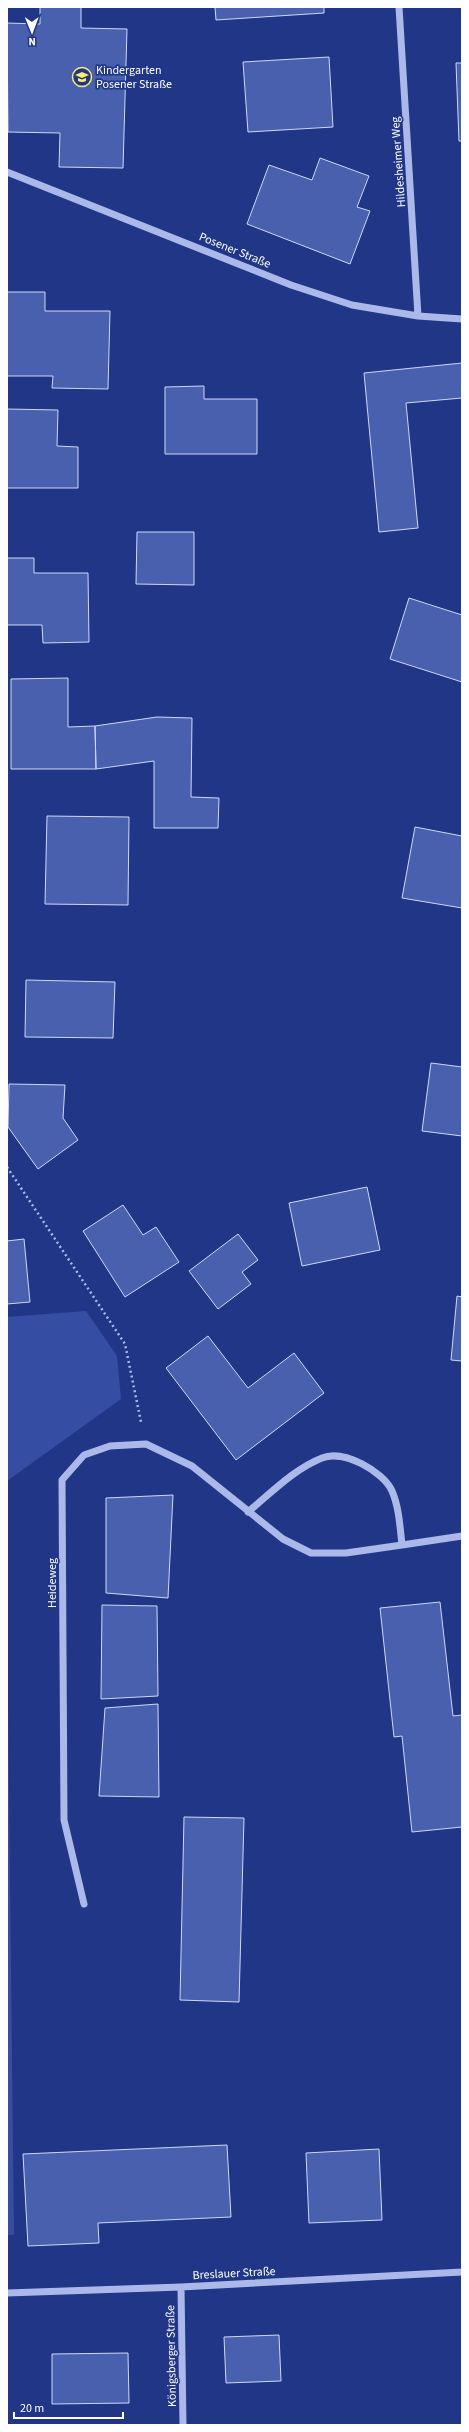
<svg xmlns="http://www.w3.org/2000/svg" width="469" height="2432" viewBox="0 0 469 2432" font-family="'Source Sans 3',sans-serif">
<rect width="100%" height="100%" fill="#213687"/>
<!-- green -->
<path fill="#354ea4" d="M86 1311 117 1356 121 1399 7 1481V1317Z
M7 1612 14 2235H7Z"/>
<!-- building -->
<path fill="#4960af" stroke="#cfd8f7" d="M40 7H81V28L127 29 123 168 59 167 60 133 8 132 7 23 40 24Z
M215 7H324V13L216 20Z
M329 57 333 127 248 132 243 62Z
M456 63H462V141H459Z
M320 158 369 176 357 207 370 211 350 264 247 224 269 165 312 180Z
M7 292H45V311H110L108 389 52 388 53 376H7Z
M462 363V398L406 403 418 528 379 532 364 373Z
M204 386V399H257V454H165V387Z
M7 409 58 410 57 446 78 447V488H7Z
M137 532H194V585L136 584Z
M7 558H34V573H88L89 642 43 643 42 625H7Z
M409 598 462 615V682L390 659Z
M68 678V727L95 726 96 769H11V679Z
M157 717 192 718 191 797 219 798 218 828H154V761L96 769 95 726Z
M47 816 129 817 128 905 45 904Z
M415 827 462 836V908L402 898Z
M26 980 115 982 113 1038 25 1037Z
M431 1063 462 1067V1136L422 1131Z
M9 1084 65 1085 63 1118 78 1140 38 1169 8 1127Z
M367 1187 380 1250 302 1266 289 1203Z
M123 1205 143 1235 156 1227 179 1262 125 1297 83 1231Z
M238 1234 258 1260 242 1272 251 1284 218 1309 189 1271Z
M24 1239 30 1302 7 1304V1241Z
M457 1296 462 1297V1361L451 1360Z
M208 1336 248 1388 294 1353 324 1393 236 1460 166 1368Z
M173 1495 168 1598 106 1593V1498Z
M440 1602 453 1716 462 1715V1827L412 1832 402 1736 394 1737 380 1608Z
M102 1605 157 1606 158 1696 101 1699Z
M158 1704 159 1797 99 1796 105 1708Z
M184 1817 244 1818 239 2002 180 2000Z
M227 2145 231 2217 98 2223 99 2243 28 2246 23 2154Z
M379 2149 382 2220 309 2223 306 2153Z
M279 2335 281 2381 226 2383 224 2337Z
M128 2353 129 2403 52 2404V2354Z"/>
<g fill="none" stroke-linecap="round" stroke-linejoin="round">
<!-- path -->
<path stroke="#abb9ea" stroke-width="2.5" stroke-dasharray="2 3" stroke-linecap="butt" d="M7 1167 125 1344 141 1422"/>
<!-- minor -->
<path stroke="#abb9ea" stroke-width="7" d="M399 7 418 316
M7 172 291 285 352 305 418 316 462 319
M248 1512C271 1493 294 1469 322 1458 343 1449 383 1471 392 1491 399 1507 400 1527 402 1545L462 1536
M84 1904 64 1820 62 1480 84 1455 110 1446 146 1444 192 1466 283 1539 311 1553H346L402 1545
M181 2287 183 2425
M7 2293 181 2287 462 2272"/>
</g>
<!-- icons -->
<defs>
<symbol id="school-ring" viewBox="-11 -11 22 22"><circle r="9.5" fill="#213687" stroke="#f7ee6c" stroke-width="1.5"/><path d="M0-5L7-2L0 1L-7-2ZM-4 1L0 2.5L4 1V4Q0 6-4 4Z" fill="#f7ee6c"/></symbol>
</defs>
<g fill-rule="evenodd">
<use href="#school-ring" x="71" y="66" width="22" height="22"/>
</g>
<g text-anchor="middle" stroke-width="3.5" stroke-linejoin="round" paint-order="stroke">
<!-- poi labels -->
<g font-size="12" fill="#fff" stroke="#213687" text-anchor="start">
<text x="96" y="74">Kindergarten<tspan x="96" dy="14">Posener Straße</tspan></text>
</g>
<!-- street labels -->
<g font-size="12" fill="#fff" stroke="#213687">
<text transform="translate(398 162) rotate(-94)" y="4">Hildesheimer Weg</text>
<text transform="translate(235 250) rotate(22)" y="4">Posener Straße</text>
<text transform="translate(52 1583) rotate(-90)" y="4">Heideweg</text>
<text transform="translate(234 2273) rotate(-3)" y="4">Breslauer Straße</text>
<text transform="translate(171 2356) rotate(-91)" y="4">Königsberger Straße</text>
</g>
</g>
<!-- border -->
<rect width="469" height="2432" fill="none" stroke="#ffffff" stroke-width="16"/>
<!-- north arrow -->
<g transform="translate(32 32) rotate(179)" stroke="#213687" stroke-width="3" paint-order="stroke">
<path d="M0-3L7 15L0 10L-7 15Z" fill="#ffffff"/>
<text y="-6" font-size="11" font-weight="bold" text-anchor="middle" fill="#ffffff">N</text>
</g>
<!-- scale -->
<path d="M14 2412v6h109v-6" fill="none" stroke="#ffffff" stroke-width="2"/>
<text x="20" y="2412" font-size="12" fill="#ffffff" stroke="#213687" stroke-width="3" paint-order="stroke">20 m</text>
</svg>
